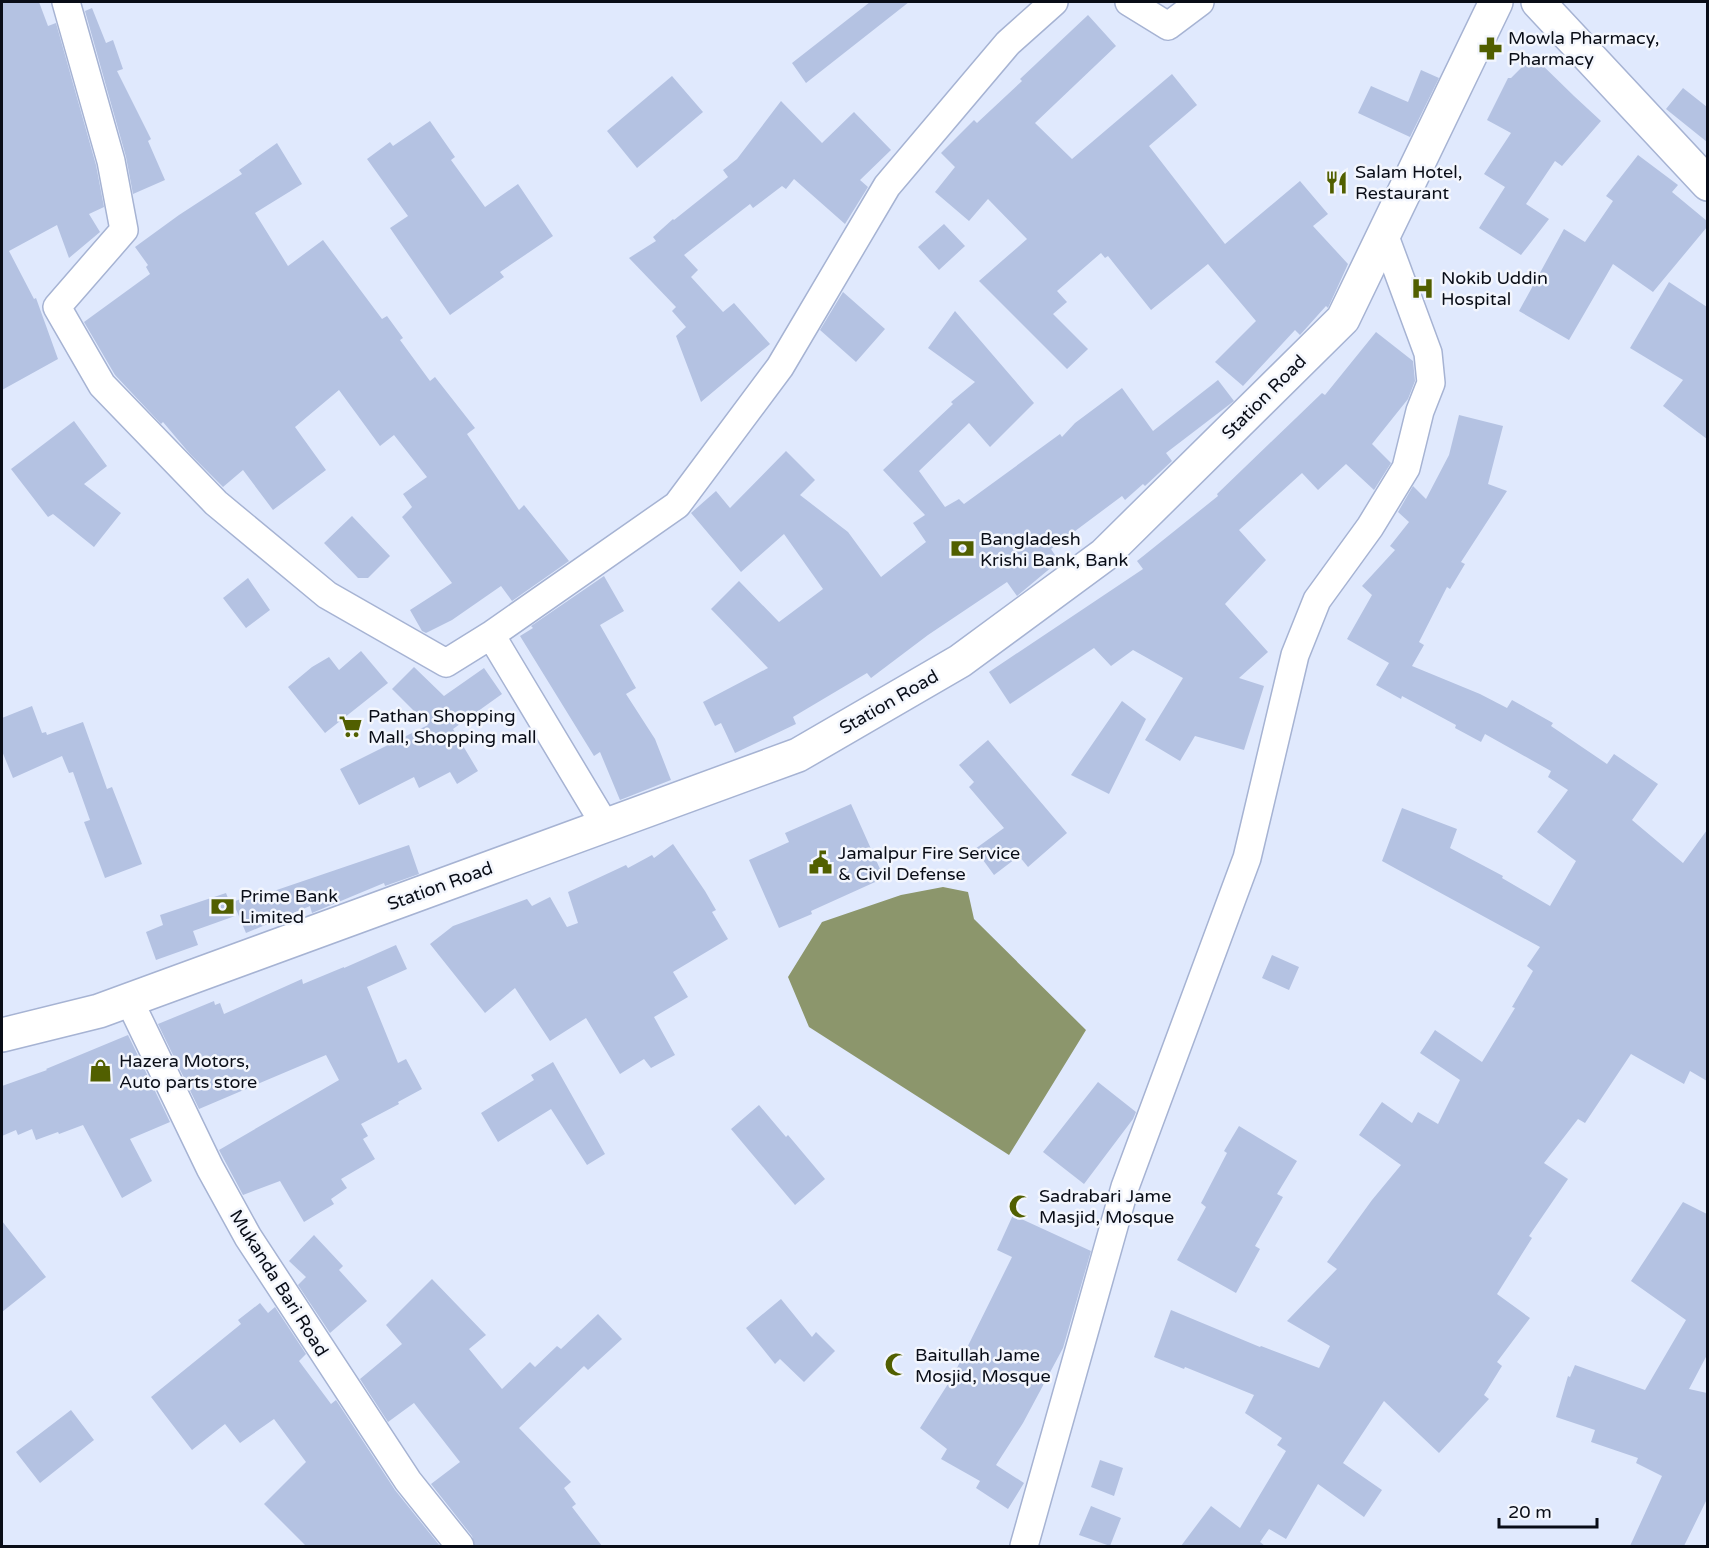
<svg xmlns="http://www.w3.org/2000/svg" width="1709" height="1548" viewBox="0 0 1709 1548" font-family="'Varela Round',sans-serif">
<rect width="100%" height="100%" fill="#e0e9fd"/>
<!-- water -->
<path fill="#8c966c" d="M943 887 968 892 974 919 1086 1030 1009 1155 809 1027 788 977 822 922 901 895Z"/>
<!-- building -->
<path fill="#b4c2e2" d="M2 2H39L48 26 56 23 96 165 104 207 89 214 100 232 69 258 57 225 9 251 34 299 36 298 58 359 2 390Z
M870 2H909L806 83 792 63Z
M92 8 106 43 113 40 123 69 117 71 151 139 148 141 165 180 133 194 126 157 85 11Z
M1088 15 1116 46 1035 123 1072 159 1172 74 1197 105 1149 146 1225 244 1300 181 1328 214 1313 226 1348 264 1328 308 1326 306 1300 335 1295 330 1243 386 1215 362 1256 321 1208 264 1151 310 1108 256 1105 258 1101 253 1057 291 1067 302 1053 314 1088 349 1067 369 979 281 1027 239 988 199 969 221 935 192 955 167 941 153 974 120 977 123 1022 81 1020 79Z
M1533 56 1574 96 1601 121 1562 166 1555 161 1526 204 1549 219 1521 255 1479 228 1505 187 1484 174 1511 133 1487 120 1508 78H1511Z
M1421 70 1439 78 1410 137 1358 113 1371 86 1408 102Z
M672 76 703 112 637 168 607 131Z
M1683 88 1707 107V142L1666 109Z
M781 101 822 143 854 112 891 150 860 180 868 187 845 224 794 179 786 189 782 186 753 208 750 204 684 255 698 270 691 277 723 312 734 303 770 344 701 402 676 336 686 327 672 311 676 307 629 258 656 241 653 237 673 219 674 220 728 177 723 170 737 159Z
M430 121 455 157 451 160 485 207 518 184 553 236 500 272 504 277 450 315 390 228 408 216 367 159 390 142 393 146Z
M277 143 302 184 255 213 288 266 323 240 382 319 387 316 403 338 400 340 430 381 435 377 475 428 467 434 519 510 524 505 569 561 512 601 501 586 452 620 426 633 422 631 410 610 452 583 402 517 412 507 403 494 427 477 394 435 380 446 339 390 295 427 326 470 273 510 243 470 223 487 190 454 163 422 161 424 115 375 84 322 150 274 146 267 148 265 135 247 179 215 242 174 239 170Z
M1638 155 1678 185 1672 192 1707 221V227L1653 292 1613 264 1569 340 1519 311 1564 229 1585 242 1613 201 1606 196Z
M944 224 965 246 939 270 918 247Z
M1669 282 1707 307V439L1663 406 1683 380 1630 348Z
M843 292 885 329 856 362 820 330Z
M955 311 1034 403 990 447 969 423 919 471 945 507 959 499 964 504 1060 434 1062 437 1075 423 1122 388 1153 431 1218 380 1234 401 1166 453 1172 461 1145 486 1143 484 1125 500 1122 496 1051 549 1059 561 1017 596 1007 582 928 635 871 678 867 673 793 717 796 724 735 753 721 723 715 726 703 702 768 668 711 609 739 581 779 622 823 589 784 534 741 572 691 513 716 491 730 508 786 451 815 480 800 495 848 532 881 577 926 542 913 523 925 515 883 470 953 404 951 402 975 382 928 348Z
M1376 332 1413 361 1415 381 1408 399 1372 444 1391 463 1374 490 1346 464 1318 490 1302 473 1239 530 1266 560 1225 604 1268 652 1239 678 1264 686 1244 750 1195 736 1180 761 1145 740 1183 678 1133 650 1111 666 1094 648 1010 704 989 672 1143 569 1137 561 1218 496 1217 494 1322 393 1325 395Z
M1459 415 1503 426 1488 484 1507 491 1461 562 1465 564 1450 589 1447 587 1419 642 1424 645 1412 666 1480 694 1507 708 1512 700 1553 723 1551 726 1607 764 1614 754 1658 784 1632 820 1683 863 1707 830V1081L1690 1071 1684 1084 1631 1054 1585 1123 1578 1119 1544 1163 1568 1179 1529 1236 1532 1238 1497 1294 1530 1318 1497 1362 1502 1366 1484 1395 1489 1399 1439 1453 1384 1401 1343 1463 1382 1490 1364 1517 1318 1484 1286 1539 1269 1529 1260 1542 1265 1546H1181L1211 1506 1240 1528 1286 1451 1277 1445 1282 1438 1245 1413 1254 1395 1185 1367 1184 1369 1154 1357 1171 1310 1260 1347 1261 1346 1319 1368 1330 1346 1287 1321 1337 1269 1327 1262 1372 1200 1401 1165 1359 1135 1382 1102 1412 1123 1418 1112 1438 1124 1460 1080 1420 1053 1435 1030 1482 1062 1515 1008 1512 1007 1533 971 1527 966 1540 947 1382 861 1402 808 1457 829 1450 848 1503 876 1502 878 1550 906 1576 861 1537 832 1568 790 1548 777 1551 771 1485 734 1481 742 1455 728 1456 725 1402 696 1401 699 1376 685 1389 663 1347 639 1372 595 1362 586 1395 550 1390 546 1409 522 1398 512 1413 486 1426 499 1449 455Z
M74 421 107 466 84 484 121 513 94 547 53 514 48 517 11 469Z
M352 516 390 556 368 578H358L324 543Z
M604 576 624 611 600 625 636 688 626 694 655 739 671 780 620 800 600 752 594 756 520 636 533 628 531 626Z
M248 578 270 610 246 628 223 598Z
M361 651 388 683 325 733 288 687 312 667 329 657 339 670Z
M414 667 444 696 484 668 502 694 453 729 478 771 457 784 450 772 419 788 414 777 359 805 340 769 428 725 392 689Z
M1122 701 1146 719 1109 794 1071 775Z
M32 706 42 733 46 732 47 735 83 722 107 789 112 787 142 864 105 878 84 822 90 820 73 772 69 773 62 756 13 778 2 751V718Z
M988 740 1067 833 1028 867 1019 856 994 875 975 849 1004 828 969 787 974 782 959 765Z
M851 804 884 878 811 911 812 914 779 928 749 860 789 842 785 833Z
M673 844 705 891 716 910 712 912 728 939 673 972 688 997 654 1017 675 1055 651 1068 644 1059 620 1074 586 1018 550 1041 515 988 485 1013 430 944 453 926 527 899 532 906 550 897 567 927 578 923 568 892 626 865 628 868 652 855 654 858Z
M409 845 419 874 385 886 384 883 312 913 310 906 246 933 233 902 260 891 262 895Z
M226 893 235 916 193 931 198 945 156 960 146 932 163 925 160 915Z
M396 945 407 969 367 987 398 1063 406 1059 422 1089 398 1102 399 1104 361 1124 368 1136 363 1139 375 1159 341 1179 347 1188 331 1199 334 1204 304 1222 280 1181 243 1195 219 1150 339 1080 326 1055 199 1109 158 1024 214 1001 215 1005 220 1003 224 1014 302 979 303 984 344 967V968Z
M1272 955 1299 967 1289 990 1262 978Z
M128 1035 170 1122 130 1139 152 1181 122 1198 83 1125 59 1134 58 1132 36 1140 32 1129 18 1135 16 1130 2 1136V1086L47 1070 46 1069Z
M553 1062 605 1154 587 1165 551 1109 498 1142 481 1113 534 1080 531 1075Z
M1098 1082 1136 1112 1133 1119 1084 1184 1043 1152Z
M759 1105 786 1137 788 1135 825 1179 795 1205 731 1129Z
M1239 1126 1297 1161 1277 1194 1283 1197 1255 1246 1260 1249 1236 1293 1177 1260 1206 1207 1201 1203 1227 1153 1224 1151Z
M1683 1202 1707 1214V1355L1689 1389 1707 1393V1499L1684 1546H1630L1662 1476 1636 1463 1638 1458 1591 1442 1595 1430 1556 1417 1568 1376 1570 1377 1575 1365 1645 1390 1686 1320 1631 1281Z
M1013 1215 1091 1251 1063 1348 1023 1423 996 1465 1024 1483 1008 1509 976 1488 980 1481 941 1459 947 1449 920 1428 953 1376 1012 1257 997 1250Z
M2 1221 46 1277 2 1312Z
M314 1235 343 1266 339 1270 367 1301 330 1333 298 1285 306 1277 289 1261Z
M432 1279 486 1335 469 1349 502 1389 530 1362 535 1367 557 1346 561 1349 598 1314 622 1339 588 1370 584 1366 519 1428 571 1482 564 1488 576 1504 572 1507 602 1546H475L472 1536 431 1484 460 1462 414 1403 388 1422 360 1379 402 1344 386 1325Z
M781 1299 812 1337 816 1332 835 1351 804 1382 780 1359 775 1364 746 1328Z
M260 1303 268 1313 275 1307 306 1354 299 1361 331 1404 336 1400 395 1490 440 1546H306L264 1504 306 1462 274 1419 240 1443 225 1424 192 1450 151 1397 241 1324 238 1320Z
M71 1410 94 1440 40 1483 16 1452Z
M1100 1460 1123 1468 1114 1496 1091 1487Z
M1091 1506 1121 1518 1110 1546 1079 1535Z"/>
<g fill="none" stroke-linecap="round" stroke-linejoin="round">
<defs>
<path id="street" d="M66 2 111 161 124 230 57 307 102 385 216 503 327 595 446 663 491 635 605 825
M1129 2 1168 26 1200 2
M491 635 677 505 780 367 887 186 1008 43 1054 2
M129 1000 210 1168 248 1237 408 1481 460 1546
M1024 1546 1125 1187 1247 858 1295 655 1317 600 1370 527 1406 468 1420 411 1431 383 1428 353 1384 234"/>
<path id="primary" d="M1538 2 1708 184
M2 1035 99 1011 129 1000 798 755 960 661 1104 555 1343 319 1496 2"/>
</defs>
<!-- street casing -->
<use href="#street" stroke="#a6b3d3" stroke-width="30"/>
<!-- primary casing -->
<use href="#primary" stroke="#a6b3d3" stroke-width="36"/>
<!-- street -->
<use href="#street" stroke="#fff" stroke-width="27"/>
<!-- primary -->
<use href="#primary" stroke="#fff" stroke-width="33"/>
</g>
<!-- icons -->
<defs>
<symbol id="pharmacy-bare" viewBox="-9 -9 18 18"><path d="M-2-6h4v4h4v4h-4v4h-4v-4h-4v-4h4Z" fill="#515f00" stroke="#f3f6fd" stroke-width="2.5" paint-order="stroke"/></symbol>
<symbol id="restaurant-bare" viewBox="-9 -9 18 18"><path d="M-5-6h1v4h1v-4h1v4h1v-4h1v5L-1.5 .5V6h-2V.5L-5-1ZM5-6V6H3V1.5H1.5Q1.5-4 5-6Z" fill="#515f00" stroke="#f3f6fd" stroke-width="2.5" paint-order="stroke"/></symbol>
<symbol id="hospital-bare" viewBox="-9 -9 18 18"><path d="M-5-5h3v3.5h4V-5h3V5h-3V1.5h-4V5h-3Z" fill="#515f00" stroke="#f3f6fd" stroke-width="2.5" paint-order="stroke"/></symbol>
<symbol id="bank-bare" viewBox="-9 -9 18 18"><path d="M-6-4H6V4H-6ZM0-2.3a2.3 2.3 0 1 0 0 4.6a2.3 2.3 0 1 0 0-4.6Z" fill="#515f00" stroke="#f3f6fd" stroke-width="2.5" paint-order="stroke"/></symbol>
<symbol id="supermarket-bare" viewBox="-9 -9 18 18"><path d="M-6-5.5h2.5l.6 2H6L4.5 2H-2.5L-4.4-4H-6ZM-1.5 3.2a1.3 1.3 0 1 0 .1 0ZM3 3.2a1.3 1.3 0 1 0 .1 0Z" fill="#515f00" stroke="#f3f6fd" stroke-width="2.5" paint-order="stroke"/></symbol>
<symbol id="civic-bare" viewBox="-9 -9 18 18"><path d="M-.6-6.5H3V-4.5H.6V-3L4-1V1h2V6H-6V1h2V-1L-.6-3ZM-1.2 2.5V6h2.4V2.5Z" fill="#515f00" stroke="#f3f6fd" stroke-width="2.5" paint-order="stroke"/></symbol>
<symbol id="shop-bare" viewBox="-9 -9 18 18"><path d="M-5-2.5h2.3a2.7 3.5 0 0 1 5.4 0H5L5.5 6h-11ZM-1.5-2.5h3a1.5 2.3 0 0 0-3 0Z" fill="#515f00" stroke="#f3f6fd" stroke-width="2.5" paint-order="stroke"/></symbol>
<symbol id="mosque-bare" viewBox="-9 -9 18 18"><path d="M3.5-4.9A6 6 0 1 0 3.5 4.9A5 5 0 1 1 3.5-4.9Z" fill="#515f00" stroke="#f3f6fd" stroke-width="2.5" paint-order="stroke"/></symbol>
</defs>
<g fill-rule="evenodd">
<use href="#pharmacy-bare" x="1474" y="32" width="33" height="33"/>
<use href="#restaurant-bare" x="1320" y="166" width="33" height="33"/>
<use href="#hospital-bare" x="1406" y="272" width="33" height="33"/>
<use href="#bank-bare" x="946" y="532" width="33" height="33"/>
<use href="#supermarket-bare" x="334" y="710" width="33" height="33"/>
<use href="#civic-bare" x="804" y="846" width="33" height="33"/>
<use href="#bank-bare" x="206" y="890" width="33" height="33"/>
<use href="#shop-bare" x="84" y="1054" width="33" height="33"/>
<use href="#mosque-bare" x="1004" y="1190" width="33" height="33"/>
<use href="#mosque-bare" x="880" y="1348" width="33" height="33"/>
</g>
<g text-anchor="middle" stroke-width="5" stroke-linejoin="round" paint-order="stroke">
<!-- poi labels -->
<g font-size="18" fill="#090d17" stroke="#f3f6fd" text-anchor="start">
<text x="1508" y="44">Mowla Pharmacy,<tspan x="1508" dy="21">Pharmacy</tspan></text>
<text x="1355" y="178">Salam Hotel,<tspan x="1355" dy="21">Restaurant</tspan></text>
<text x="1441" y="284">Nokib Uddin<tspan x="1441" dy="21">Hospital</tspan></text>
<text x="980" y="545">Bangladesh<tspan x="980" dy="21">Krishi Bank, Bank</tspan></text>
<text x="368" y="722">Pathan Shopping<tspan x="368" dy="21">Mall, Shopping mall</tspan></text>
<text x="838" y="859">Jamalpur Fire Service<tspan x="838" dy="21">&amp; Civil Defense</tspan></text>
<text x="240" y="902">Prime Bank<tspan x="240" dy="21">Limited</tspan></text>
<text x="119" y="1067">Hazera Motors,<tspan x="119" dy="21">Auto parts store</tspan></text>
<text x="1039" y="1202">Sadrabari Jame<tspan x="1039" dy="21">Masjid, Mosque</tspan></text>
<text x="915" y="1361">Baitullah Jame<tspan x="915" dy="21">Mosjid, Mosque</tspan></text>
</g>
<!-- street labels -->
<g font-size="18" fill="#090d17" stroke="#f3f6fd">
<text transform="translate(1264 397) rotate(-45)" y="6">Station Road</text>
<text transform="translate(889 702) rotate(-30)" y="6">Station Road</text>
<text transform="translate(440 886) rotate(-20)" y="6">Station Road</text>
<text transform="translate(279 1283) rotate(58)" y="6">Mukanda Bari Road</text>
</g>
</g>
<!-- border -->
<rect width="1709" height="1548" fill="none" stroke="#090d17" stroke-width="6"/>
<!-- scale -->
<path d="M1499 1518v9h98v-9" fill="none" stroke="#090d17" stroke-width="3"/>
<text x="1508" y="1518" font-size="18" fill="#090d17" stroke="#f3f6fd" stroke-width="4.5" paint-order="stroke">20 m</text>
</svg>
